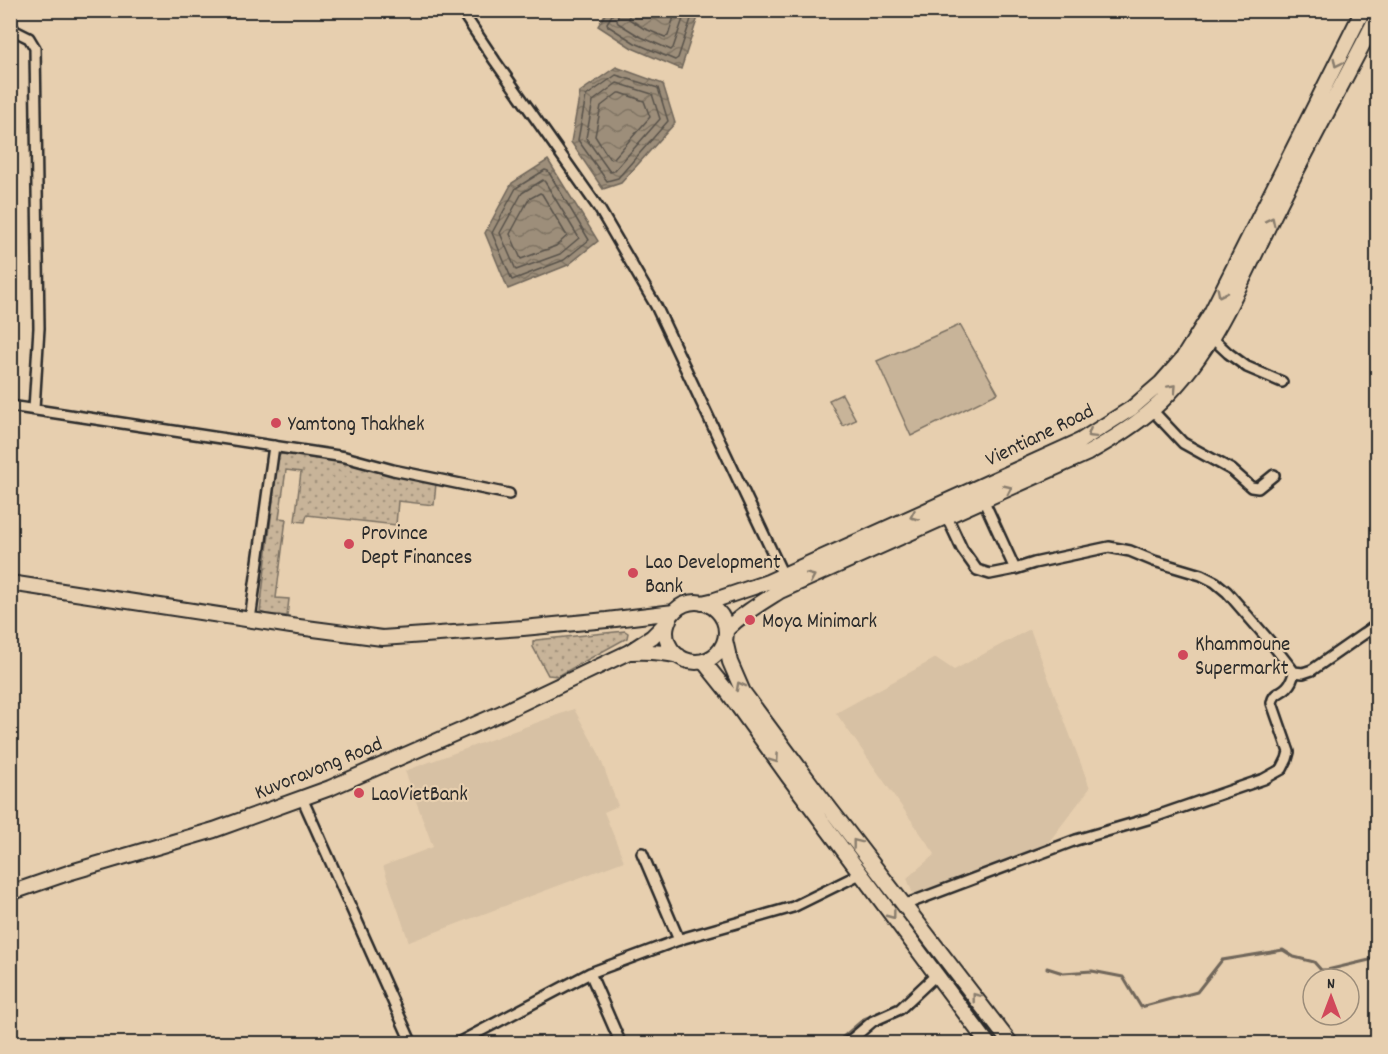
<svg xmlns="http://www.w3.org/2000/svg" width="1388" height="1054" viewBox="0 0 1388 1054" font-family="Dekko,sans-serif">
<defs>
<pattern id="grass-dots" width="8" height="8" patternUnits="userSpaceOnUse" patternTransform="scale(1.5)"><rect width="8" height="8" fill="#c8b499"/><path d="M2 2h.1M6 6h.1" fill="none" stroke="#a3937d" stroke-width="1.8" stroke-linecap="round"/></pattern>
<pattern id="water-waves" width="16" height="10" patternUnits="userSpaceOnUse" patternTransform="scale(1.5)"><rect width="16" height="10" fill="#9d8e7a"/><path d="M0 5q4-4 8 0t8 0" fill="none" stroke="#807464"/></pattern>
</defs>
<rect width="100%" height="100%" fill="#e7cfaf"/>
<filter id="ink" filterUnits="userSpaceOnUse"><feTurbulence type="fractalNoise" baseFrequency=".0167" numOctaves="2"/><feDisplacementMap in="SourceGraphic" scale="12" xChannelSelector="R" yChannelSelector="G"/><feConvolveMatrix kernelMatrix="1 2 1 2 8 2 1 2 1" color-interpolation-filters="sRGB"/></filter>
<g filter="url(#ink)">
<!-- built -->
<path fill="#d7c1a4" d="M1030 629 1090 788 1045 847 914 897 907 878 935 854 836 713 936 658 954 670Z
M574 709 598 752 618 806 604 812 624 861 409 942 383 866 433 847 405 771Z"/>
<!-- grass -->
<path fill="url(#grass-dots)" stroke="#7a7062" stroke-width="1.5" d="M281 454 344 461 356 465 436 483 434 505 398 501 396 525 307 515 305 522 295 521 301 472 286 470 279 518 286 519 276 598 289 599 287 616 266 614 260 612 278 457Z
M625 631 628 633 627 638 558 676 548 675 533 647V642L536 640Z"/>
<!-- park -->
<path fill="#c8b499" stroke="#7a7062" stroke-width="1.5" d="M960 325 998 393 911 436 877 361Z
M842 394 856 420 843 426 829 400Z"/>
<!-- water -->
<path fill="url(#water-waves)" stroke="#6f665a" stroke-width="1.5" d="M607 11H700L681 69 632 48 598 26Z
M616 67 663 84 675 123 621 183 603 189 571 142 580 92Z
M548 160 598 241 568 265 508 289 485 233 512 183Z"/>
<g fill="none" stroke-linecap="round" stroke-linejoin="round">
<!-- shore -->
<path stroke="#59534b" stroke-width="1.5" d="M612 10V15L607 23 608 26 635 43 675 60 678 58 694 10
M619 10 617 21 618 23 639 36 671 50 673 48 686 10
M629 10V19L643 28 665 37 668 36 676 10
M616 75 658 88 668 121 618 178 607 181 578 140 586 96Z
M617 83 652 94 660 119 614 171 610 172 586 138 593 101Z
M618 93H621L644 101 650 117 614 158 611 159 609 158 595 136 601 106Z
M545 170 548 171 589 240 564 260 512 280 492 233 516 188Z
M543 180 545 182 579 238 560 254 516 270 500 233 522 193Z
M540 193 542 194 567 236 556 246 521 259 510 234 529 199Z"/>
<!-- stream -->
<path stroke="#6f665a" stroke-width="3" d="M1047 968 1063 973 1092 971 1123 977 1141 1007 1197 992 1222 960 1283 950 1294 957 1314 962 1321 970H1327L1378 958
M915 988 923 981
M835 1044 864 1019 884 1011"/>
<defs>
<path id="street" d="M461 10 495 61 600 210 656 306 783 575
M10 24 15 31 29 38 35 48 39 328 34 409
M1212 338 1228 353 1247 367 1282 382
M10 406 345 457 393 470 509 494
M1152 410 1183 443 1232 470 1251 487 1258 488 1274 475
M981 495 1015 569 1034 563 1109 547 1130 551 1154 561 1201 575 1215 582 1227 592 1273 645 1294 672 1303 673 1312 670 1378 624
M947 517 962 549 977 570 990 574 1015 569
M250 620 274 446
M302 798 412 1044
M642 853 679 940
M904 905 1076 840 1148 819 1264 779 1282 769 1287 759 1289 752 1272 703C1274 692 1280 694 1287 687 1291 683 1293 678 1294 672
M590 973 621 1044
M456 1044 590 973 684 938 793 907 860 874
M846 1044 873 1021 900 1009 937 974"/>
<path id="secondary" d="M10 583 291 626 382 638 523 628 607 620 674 612
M666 632a30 30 0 1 1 60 0a30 30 0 1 1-60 0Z
M702 603 715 600 768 582 1080 441 1132 408 1161 383 1183 358 1211 313 1363 10
M726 630C742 614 761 603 780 591L1088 453C1111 440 1133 427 1152 410 1215 355 1242 277 1279 205 1311 142 1345 79 1378 15
M725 640 730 662 743 692 814 788 1011 1044
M631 652C648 651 662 652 679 656
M703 661 727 691 788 776 988 1044
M10 893 71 872 214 830 330 788 499 714 629 652 652 637 669 620"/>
</defs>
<!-- street casing -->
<use href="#street" stroke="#2b2b2b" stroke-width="14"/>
<!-- secondary casing -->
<use href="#secondary" stroke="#2b2b2b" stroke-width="18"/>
<!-- street -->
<use href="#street" stroke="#e7cfaf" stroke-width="9"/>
<!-- secondary -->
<use href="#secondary" stroke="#e7cfaf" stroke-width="14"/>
</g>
<!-- one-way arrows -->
<defs><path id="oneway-chevron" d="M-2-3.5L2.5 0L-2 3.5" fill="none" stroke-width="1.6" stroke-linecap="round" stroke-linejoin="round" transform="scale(1.5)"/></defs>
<g stroke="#897d6d">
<use href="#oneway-chevron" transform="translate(1337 63) rotate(117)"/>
<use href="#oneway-chevron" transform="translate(1271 221) rotate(-64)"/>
<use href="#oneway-chevron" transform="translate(1221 293) rotate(117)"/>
<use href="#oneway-chevron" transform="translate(1173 388) rotate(-47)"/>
<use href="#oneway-chevron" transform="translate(1091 434) rotate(148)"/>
<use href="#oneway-chevron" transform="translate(1008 489) rotate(-25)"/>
<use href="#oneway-chevron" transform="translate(914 516) rotate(156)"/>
<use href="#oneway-chevron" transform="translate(811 577) rotate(-24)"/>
<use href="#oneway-chevron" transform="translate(740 686) rotate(-118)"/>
<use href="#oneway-chevron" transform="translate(775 759) rotate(55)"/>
<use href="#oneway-chevron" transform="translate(856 843) rotate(-128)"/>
<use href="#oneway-chevron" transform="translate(892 915) rotate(53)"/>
<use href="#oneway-chevron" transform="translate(976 997) rotate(-128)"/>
</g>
</g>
<!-- markers -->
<g fill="#d1495b" stroke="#e7cfaf" stroke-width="2">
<circle cx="276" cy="423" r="6"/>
<circle cx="349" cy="544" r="6"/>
<circle cx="633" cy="573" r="6"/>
<circle cx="750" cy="620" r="6"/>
<circle cx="1183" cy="655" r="6"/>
<circle cx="359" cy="793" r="6"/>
</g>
<g text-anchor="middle" stroke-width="4.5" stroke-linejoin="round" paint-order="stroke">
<!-- poi labels -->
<g font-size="21" fill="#2b2b2b" stroke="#e7cfaf" text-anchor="start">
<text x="288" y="430">Yamtong Thakhek</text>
<text x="361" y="539">Province<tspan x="361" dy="24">Dept Finances</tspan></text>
<text x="645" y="568">Lao Development<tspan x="645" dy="24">Bank</tspan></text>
<text x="762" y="627">Moya Minimark</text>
<text x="1195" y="650">Khammoune<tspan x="1195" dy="24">Supermarkt</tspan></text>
<text x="371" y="800">LaoVietBank</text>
</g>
<!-- street labels -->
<g font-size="21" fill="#2b2b2b" stroke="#e7cfaf">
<text transform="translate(1039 434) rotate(-26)" y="7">Vientiane Road</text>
<text transform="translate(318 767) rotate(-22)" y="7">Kuvoravong Road</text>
</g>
</g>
<!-- margin -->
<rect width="1388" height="1054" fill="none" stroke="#e7cfaf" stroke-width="36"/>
<rect x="18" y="18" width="1352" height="1018" fill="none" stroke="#2b2b2b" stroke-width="2" filter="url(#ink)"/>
<!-- north arrow -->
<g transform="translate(1331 997)"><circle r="28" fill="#e7cfaf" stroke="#9c8d7a" stroke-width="1.5"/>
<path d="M0-4.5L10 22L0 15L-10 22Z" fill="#d1495b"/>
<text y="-9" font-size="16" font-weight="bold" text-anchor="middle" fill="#2b2b2b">N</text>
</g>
</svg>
